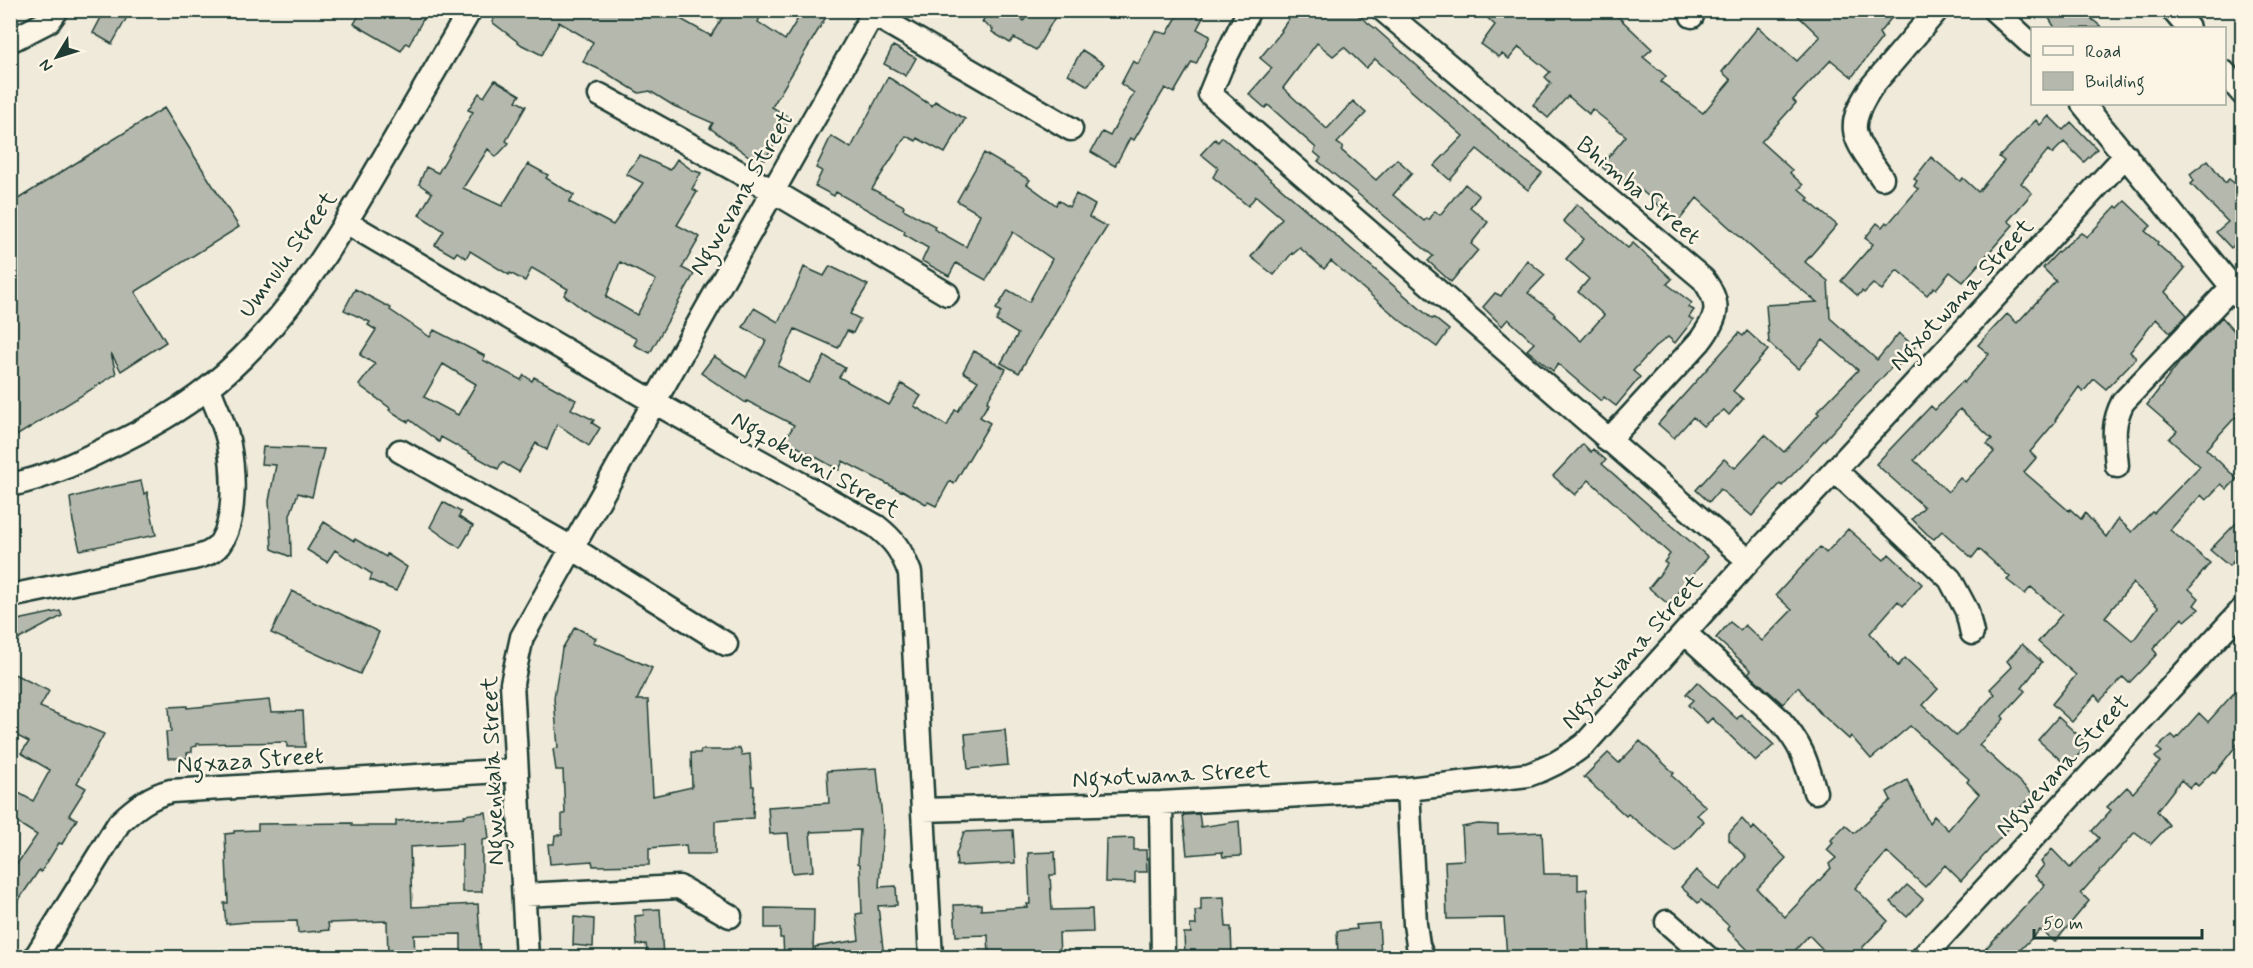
<svg xmlns="http://www.w3.org/2000/svg" width="2253" height="968" viewBox="0 0 2253 968" font-family="Mynerve,sans-serif">
<rect width="100%" height="100%" fill="#efeada"/>
<filter id="ink" filterUnits="userSpaceOnUse"><feTurbulence type="fractalNoise" baseFrequency=".0167" numOctaves="2"/><feDisplacementMap in="SourceGraphic" scale="12" xChannelSelector="R" yChannelSelector="G"/><feConvolveMatrix kernelMatrix="1 2 1 2 8 2 1 2 1" color-interpolation-filters="sRGB"/></filter>
<g filter="url(#ink)">
<!-- building -->
<path fill="#b5b9ad" stroke="#1f3d34" stroke-width="1.5" fill-rule="evenodd" d="M105 10H131L112 44 93 33Z
M362 10H428L409 45 406 43 401 51 354 24Z
M499 10H681L677 17 711 36 727 10H763L758 22 785 40 803 10H828L826 17 772 107 790 118 789 121 765 159 757 155 753 159 710 128 713 123 674 106 650 91 639 93 603 71 583 62 593 42 559 22 542 55 522 45 492 22Z
M989 10H1007L1024 21 1029 10H1043L1055 17 1036 50 1014 38 1010 43 992 32 993 29 982 22Z
M1181 10H1207L1197 29 1210 36 1196 64 1192 62 1174 93 1165 88 1134 140 1130 138 1115 166 1091 152 1102 132 1110 136 1134 93 1121 84 1133 61 1138 64 1155 31 1167 34Z
M1295 10H1351L1376 29 1515 153 1542 173 1528 190 1477 149 1450 180 1434 166 1463 136 1375 59 1366 68 1344 47 1333 56 1317 43 1283 88 1327 129 1353 101 1366 113 1337 143 1343 147 1341 150 1376 180 1397 159 1412 173 1393 195 1424 221 1427 218 1429 220 1435 211 1440 215 1465 184 1479 196 1470 207 1488 222 1471 244 1478 250 1451 282 1428 261 1433 256 1318 161 1321 158 1314 152 1316 148 1268 105 1265 108 1249 94 1272 68 1260 58 1282 31 1281 30Z
M1479 10H1509L1516 16 1520 10H1611L1652 49 1643 57 1666 76 1661 82 1703 113 1731 80 1722 72 1758 27 1797 61 1820 37 1792 10H1898L1879 33 1882 38 1852 77 1831 60 1793 100 1796 103 1761 142 1792 170 1790 173 1803 185 1799 189 1809 198 1807 200 1837 225 1805 262 1828 281 1830 318 1877 360 1899 333 1915 347 1896 368 1893 366 1782 486 1780 484 1752 516 1720 489 1709 502 1696 490 1724 459 1735 468 1765 435 1784 452 1819 414 1817 412 1858 370 1823 340 1798 369 1769 343 1766 305 1817 302 1771 265 1697 198 1678 222 1627 178 1622 184 1601 166 1626 136 1592 109 1589 114 1568 96 1548 118 1533 105 1551 83 1545 77 1550 72 1519 47 1509 59 1502 54 1499 57 1481 44 1495 25Z
M2044 10H2080L2103 28H2055Z
M893 46 916 58 906 76 884 64Z
M1082 50 1104 64 1088 86 1068 74Z
M888 77 932 106 935 101 965 119 945 153 917 138 916 141 906 136 872 189 904 206 903 209 935 226 934 229 966 247 980 214 957 201 984 153 1030 180 1027 184 1056 205 1058 200 1069 207 1076 194 1095 205 1089 217 1107 227 1070 285 1019 373 1001 363 1018 334 996 321 1001 312 996 309 1008 290 1029 302 1052 259 1013 232 986 280 956 263 949 276 922 261 928 248 904 234 905 231 836 192 834 196 815 186 822 171 816 168 831 136 851 148Z
M495 80 520 95 516 101 526 106 506 141 509 143 496 157 488 149 463 188 502 206 528 164 548 175 546 178 574 195 569 202 613 225 643 183 626 174 640 156 670 170 677 159 692 170 701 173 692 189 697 192 677 225 700 237 682 268 694 274 650 353 634 345 637 339 591 315 564 295 568 289 532 268 525 281 510 273 509 275 470 251 466 258 457 252 454 256 435 245 444 231 419 215 432 193 419 184 426 167 438 173 473 112 468 110 479 93 484 97ZM620 262 656 280 637 315 606 297Z
M164 108 239 227 135 292 166 342 121 371 111 353 116 374 10 440V204Z
M2049 116 2063 130 2071 122 2097 149 2084 162 2064 142 2052 154 2048 150 2021 183 2032 193 2008 221 2013 225 1963 282 1950 272 1936 289 1934 287 1927 295 1897 270 1882 290 1873 284 1864 293 1862 291 1858 296 1841 281 1873 244 1865 238 1877 223 1882 227 1886 222 1888 224 1918 189 1914 186 1917 181 1914 179 1931 157 1960 181 1963 178 1978 192 2004 161 1999 157 2036 120 2040 125Z
M1222 137 1432 319 1434 318 1449 330 1437 347 1401 321 1331 261 1324 269 1300 248 1293 254 1292 253 1274 275 1251 257 1282 218 1256 196 1248 206 1213 177 1218 168 1201 154 1215 139 1218 142Z
M2208 160 2225 183 2229 179 2242 189V238L2231 248 2216 232 2228 222 2191 184 2194 181 2190 174Z
M2125 201 2151 226 2145 231 2158 242 2157 244 2185 268 2165 292 2187 315 2170 333 2156 319 2130 352 2136 358 2106 389 2094 379 2083 392 2079 387 2055 420 2056 421 2030 452 2036 458 2024 472 2069 511 2070 509 2081 519 2085 513 2106 537 2118 519 2132 532 2152 512 2154 513 2200 466 2169 439 2177 431 2147 405 2179 363 2222 317 2242 340V410L2206 449 2237 479 2227 489 2221 484 2206 500 2201 495 2170 530 2210 563 2189 589 2199 598 2194 605 2199 609 2185 621 2182 618 2153 649 2157 654 2129 683 2123 677 2100 701 2095 695 2072 722 2052 704 2076 675 2038 642 2062 614 2031 587 2025 594 2007 580 2010 577 1979 549 1972 558 1942 531 1934 539 1927 534 1912 519 1924 507 1876 464 1931 406 1935 410 1963 381 1964 383 1989 354 1978 345 2007 314 2017 323 2056 281 2043 268 2058 252 2081 233 2087 237 2116 206 2118 208ZM1960 409 1992 439 1987 444 1994 452 1965 482 1960 478 1948 492 1914 460ZM2133 583 2158 607 2133 641 2105 617Z
M1577 204 1628 248 1633 243 1672 279 1667 284 1692 303 1688 307 1694 310 1689 317 1693 320 1675 343 1668 337 1655 347 1633 371 1640 377 1616 406 1604 397 1601 401 1558 364 1553 371 1527 350 1534 343 1508 319 1502 326 1483 307 1495 293 1501 296 1527 260 1545 275 1528 293 1555 314 1554 316 1581 341 1604 315 1578 292 1589 279 1566 259 1584 239 1563 221Z
M830 266 868 285 850 314 860 319 853 333 847 331 838 348 795 329 778 366 809 383 825 356 845 368 839 377 889 405 902 384 921 396 914 406 947 426 955 410 958 411 978 381 963 372 974 351 1006 369 987 402 989 403 980 417 990 423 954 484 950 481 936 506 928 502 926 504 902 490 901 491 843 461 839 470 785 440 794 425 747 401 746 403 701 373 714 356 746 377 766 341 743 327 754 308 778 322 795 289 804 267 824 276Z
M355 289 391 308 390 310 430 337 434 330 485 356 483 360 521 380 524 375 532 381 534 377 551 386 576 400 571 409 594 420 592 423 600 428 589 446 557 424 547 450 536 443 519 472 502 462 498 469 441 437 439 442 410 420 408 422 389 410 390 408 359 385 375 364 360 355 376 330 368 325 370 322 344 310ZM443 364 476 384 458 415 424 397Z
M1747 331 1768 350 1733 391 1743 399 1729 415 1724 410 1703 426 1693 417 1674 438 1658 424 1739 333 1743 336Z
M1583 444 1591 452 1593 449 1606 460 1602 464 1708 557 1668 604 1649 588 1664 569 1667 564 1664 562 1670 554 1589 480 1575 495 1553 476Z
M263 447 324 449 312 497 298 493 290 515 291 557 272 549 269 501 276 465 261 464Z
M141 481 144 494 147 492 156 535 80 550 73 522 70 498 101 489Z
M443 502 461 512 459 517 473 526 460 548 430 527Z
M2242 517V552L2229 566 2210 550Z
M324 522 354 541 355 539 386 557 387 554 407 567 396 591 370 580 372 574 335 550 327 562 307 550Z
M1848 529 1884 560 1889 554 1922 584 1903 606 1898 601 1870 633 1898 666 1905 658 1938 689 1923 705 1956 736 1995 694 1990 689 2012 667 2007 661 2022 644 2042 662 2022 688 2025 691 2002 716 2004 719 1979 745 2034 795 2004 823 2010 827 1961 881 1945 865 1925 887 1887 852 1855 888 1888 921 1862 948 1873 957H1830L1809 935 1789 957H1755L1727 929 1729 926 1701 900 1698 903 1681 887 1696 870 1719 890 1746 857 1729 840V833L1742 819 1752 830 1754 827 1786 858 1757 889 1785 917 1831 868 1829 864 1836 858 1827 850 1833 843 1831 840 1845 825 1854 833 1891 800 1887 792 1907 780 1929 823 1934 816 1948 830 1979 794 1967 782 1969 779 1910 726 1871 759 1851 736 1849 739 1819 712 1798 687 1783 704 1748 673 1751 670 1716 638 1730 622 1740 630 1745 625 1762 641 1792 610 1776 595 1820 547 1826 553Z
M292 591 379 632 360 674 271 633Z
M60 611 62 616 10 644V624L18 620Z
M575 627 596 638 593 642 652 668 637 700H648L653 796 692 787 691 753H700L701 750H729L740 748 742 755 750 754 752 786H754L753 818 715 821V854H687L686 845 649 848V865L593 866 592 861 550 864 548 844H554L555 835H562V814H565L563 770H556L553 749 558 748 554 698 562 649Z
M10 672 49 691 40 707 104 734 77 783 86 788 69 815 77 819 62 844 59 843 41 872 39 870 10 913V860L17 864 37 835 10 818V788L33 801 50 770 21 753 29 742 10 732Z
M1697 682 1737 719 1741 714 1774 745 1756 761 1712 718 1707 723 1688 705 1693 700 1686 694Z
M2242 684V738L2215 773 2213 771 2198 786 2195 783 2190 788 2181 780 2157 811 2169 825 2151 844 2135 832 2081 893 2089 901 2055 942 2040 930 2013 957H1978L2045 885 2035 876 2044 865 2041 862 2052 849 2070 868 2099 838 2092 831 2111 810 2107 807 2127 787 2133 793 2160 762 2155 757 2162 752 2157 748 2172 735 2176 739 2199 713 2208 722Z
M269 700 271 712 303 711 305 747H287V742L196 744 197 746 192 747V752L187 753 188 758H168L166 732H171L169 707 187 706V708Z
M2058 717 2088 744 2073 761 2068 758 2064 763 2038 740Z
M1005 730 1008 765 968 769 965 734Z
M1640 741 1674 773 1672 776 1706 807 1697 815 1704 821 1676 852 1628 814 1626 816 1584 777 1608 753 1619 763Z
M877 768 883 829 879 887 896 886 897 905 878 906 884 957H816L815 947 859 940 856 914 862 913 860 864 858 863 860 830 810 832 813 871 792 873 788 833 770 834 768 807 829 803 827 771Z
M486 812 489 839 482 840V892H462V844L410 847 412 907 478 904 481 957H461V934L414 935 415 957H388L387 921 328 923 329 930 298 933 297 921 247 922 226 924 224 903H228L225 834 234 833V831L258 830V824L352 823V826H396V821L465 817 464 815Z
M1199 814 1201 827 1239 821 1241 856 1223 857 1222 852 1187 855 1183 815Z
M1478 824 1498 825V834L1542 832 1544 874H1578V890L1587 889 1589 957H1507L1504 918 1447 919 1445 861 1464 860 1462 827Z
M1013 830 1015 863 957 866 956 854 964 832Z
M1134 838V850H1146L1147 872H1135V883L1105 882 1106 839Z
M1055 852 1056 875H1050L1052 910 1092 909 1093 932 1059 933 1060 957H989L988 935 956 936 954 905 981 904V910L1028 907 1027 904H1030L1028 853Z
M1907 885 1923 899 1907 917 1891 902Z
M1224 897 1226 927H1231L1232 957H1185L1184 933H1191L1190 925H1196L1195 911 1201 910V898Z
M765 908 814 909 813 957H784L783 938H780V928H765Z
M660 909 663 957H648L646 944 637 945 635 916 644 915 643 910Z
M574 917 594 919 593 947 573 945Z
M1379 923 1381 957H1338L1337 931 1357 929 1356 925Z"/>
<g fill="none" stroke-linecap="round" stroke-linejoin="round">
<defs>
<path id="minor" d="M866 10 1071 129
M1249 10 1221 67 1210 94 1749 561
M1383 10 1703 279C1722 304 1718 317 1700 341L1608 441
M1690 10 1692 16
M1994 10 2032 45
M2173 10 2188 28
M10 41 49 21 57 10
M2224 72 2242 93
M600 95 773 191 947 294
M2083 104 2242 299
M1882 178C1855 138 1842 131 1872 86L1937 10
M346 222 654 402 876 526C895 541 901 550 910 573L931 958
M400 451 572 548 726 644
M2117 466C2115 441 2111 425 2123 402L2232 287
M1835 470 1950 579 1967 611 1972 633
M10 485C46 478 79 462 111 446 145 430 179 411 208 388 283 329 334 244 381 163 411 112 440 61 470 10
M10 596 194 558C205 555 215 552 221 542 236 519 234 472 229 445 226 426 215 406 209 388
M1685 633 1778 718C1801 744 1806 759 1815 792
M1408 789 1415 924 1418 945 1423 958
M1161 803 1163 958
M923 810 1161 803 1408 789 1528 775C1550 768 1567 758 1585 744L1749 561 1835 470 2126 155
M524 895 679 887 730 916
M1667 922 1708 958
M35 958 119 823C135 808 150 796 171 791L516 770
M527 958 512 683 522 637 875 10
M1922 958 2242 610"/>
</defs>
<!-- minor casing -->
<use href="#minor" stroke="#1f3d34" stroke-width="27"/>
<!-- minor -->
<use href="#minor" stroke="#fcf5e5" stroke-width="22"/>
</g>
</g>
<g text-anchor="middle" stroke-width="5" stroke-linejoin="round" paint-order="stroke">
<!-- street labels -->
<g font-size="24" fill="#1f3d34" stroke="#fcf5e5">
<text transform="translate(1639 190) rotate(40)" y="8">Bhimba Street</text>
<text transform="translate(741 193) rotate(-60)" y="8">Ngwevana Street</text>
<text transform="translate(287 254) rotate(-54)" y="8">Umnulu Street</text>
<text transform="translate(1961 294) rotate(-47)" y="8">Ngxotwana Street</text>
<text transform="translate(816 464) rotate(30)" y="8">Ngqokweni Street</text>
<text transform="translate(1631 651) rotate(-48)" y="8">Ngxotwana Street</text>
<text transform="translate(250 760) rotate(-4)" y="8">Ngxaza Street</text>
<text transform="translate(2062 765) rotate(-47)" y="8">Ngwevana Street</text>
<text transform="translate(492 771) rotate(-92)" y="8">Ngwenkala Street</text>
<text transform="translate(1171 774) rotate(-3)" y="8">Ngxotwana Street</text>
</g>
</g>
<!-- margin -->
<rect width="2253" height="968" fill="none" stroke="#fcf5e5" stroke-width="36"/>
<rect x="18" y="18" width="2217" height="932" fill="none" stroke="#1f3d34" stroke-width="2" filter="url(#ink)"/>
<!-- legend -->
<rect x="2031" y="27" width="195" height="78" fill="#fcf5e5" stroke="#a4ab9e" stroke-width="1.5"/>
<rect x="2043" y="46" width="30" height="9" fill="#fcf5e5" stroke="#a4ab9e" stroke-width="1.5"/>
<text x="2085" y="57" font-size="18" fill="#1f3d34">Road</text>
<rect x="2043" y="72" width="30" height="18" fill="#b5b9ad" stroke="#a4ab9e" stroke-width="1.5"/>
<text x="2085" y="87" font-size="18" fill="#1f3d34">Building</text>
<!-- north arrow -->
<g transform="translate(57 57) rotate(232)" stroke="#fcf5e5" stroke-width="4.5" paint-order="stroke">
<path d="M0-4.5L10 22L0 15L-10 22Z" fill="#1f3d34"/>
<text y="-9" font-size="16" font-weight="bold" text-anchor="middle" fill="#1f3d34">N</text>
</g>
<!-- scale -->
<path d="M2034 929v9h168v-9" fill="none" stroke="#1f3d34" stroke-width="3"/>
<text x="2043" y="929" font-size="18" fill="#1f3d34" stroke="#fcf5e5" stroke-width="4.5" paint-order="stroke">50 m</text>
</svg>
